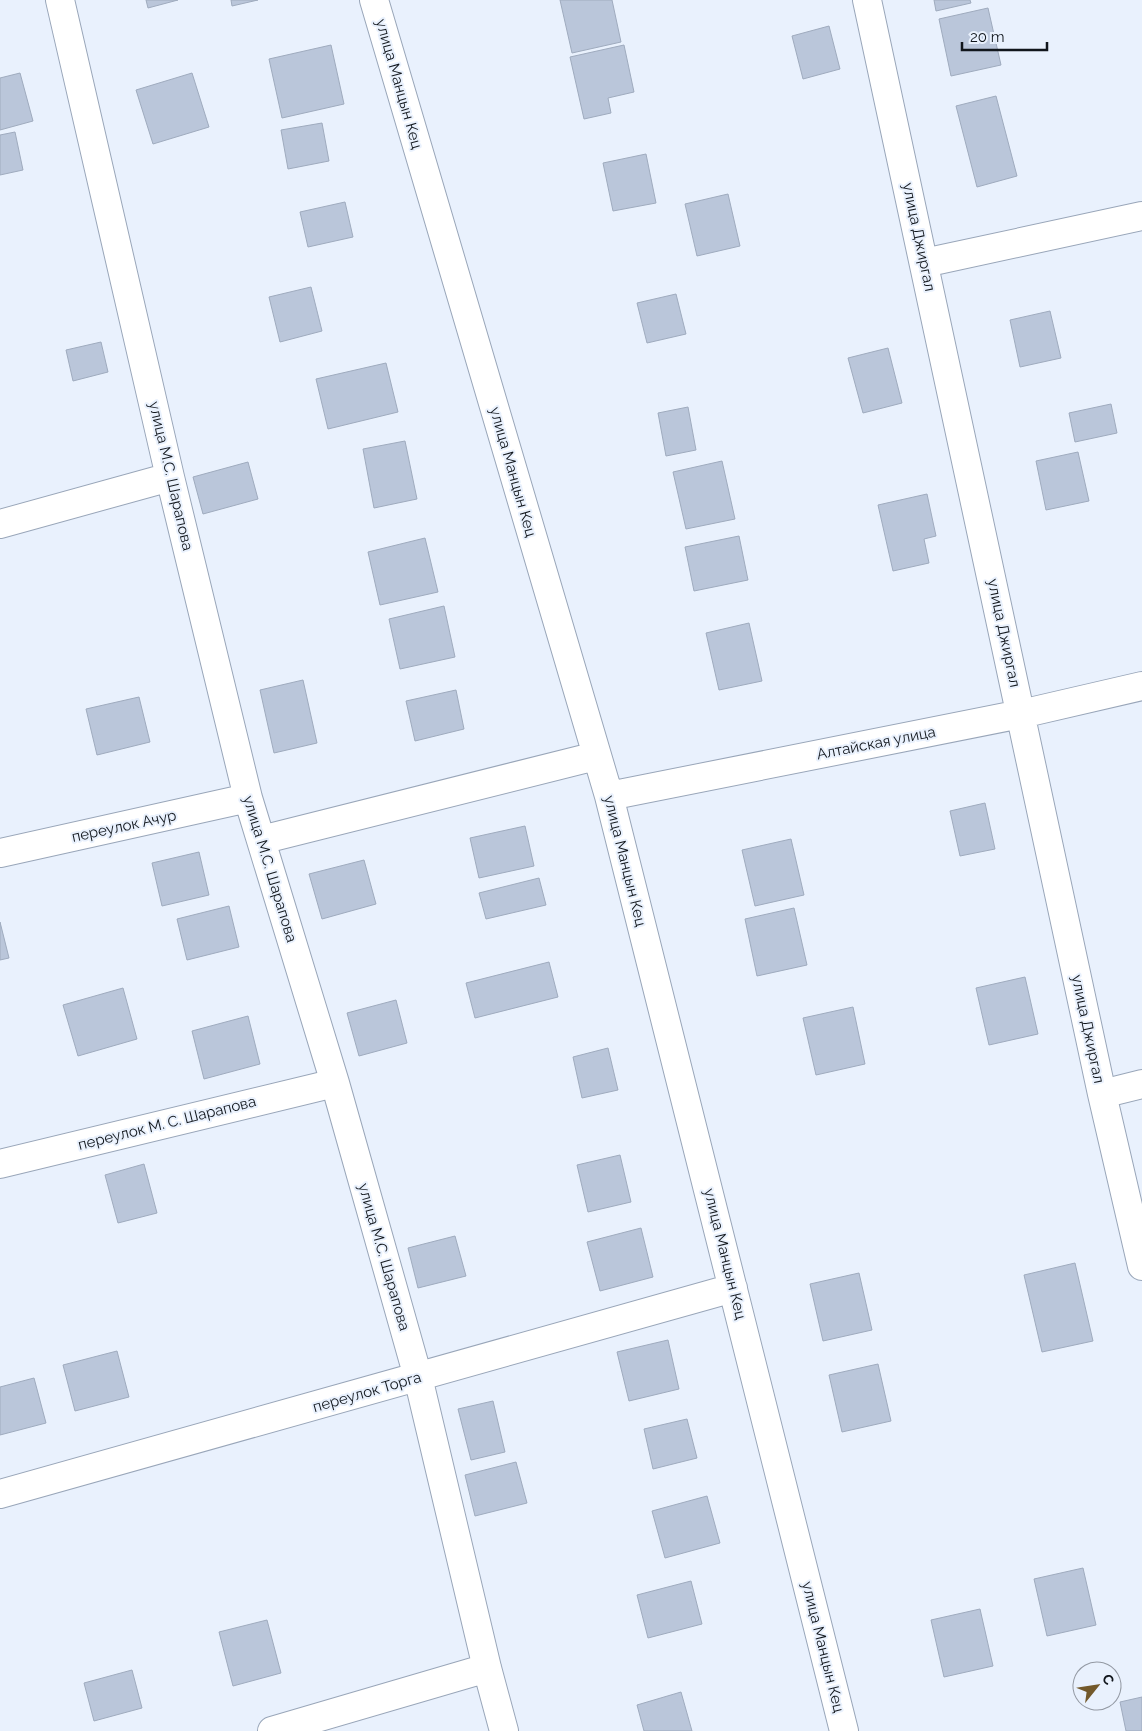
<svg xmlns="http://www.w3.org/2000/svg" width="1142" height="1731" viewBox="0 0 1142 1731" font-family="Raleway,sans-serif">
<rect width="100%" height="100%" fill="#e9f1fd"/>
<!-- building -->
<path fill="#bac6da" stroke="#9fabbe" d="M146 0H178L148 8Z
M231 0H258L232 6Z
M560 0H612L621 42 572 53Z
M934 0H970L971 3 936 11Z
M988 8 1001 65 951 76 939 19Z
M829 26 840 69 803 79 792 36Z
M331 45 344 104 282 118 269 59Z
M624 45 634 92 608 98 611 113 584 119 570 57Z
M20 73 33 121 0 130V78Z
M192 73 209 127 153 144 136 90Z
M996 96 1017 176 977 187 956 106Z
M322 123 329 161 288 169 281 130Z
M15 132 23 170 0 175V135Z
M646 154 656 203 613 211 603 163Z
M728 194 740 246 697 256 685 204Z
M345 202 353 237 308 247 300 212Z
M311 287 322 331 280 342 269 297Z
M676 294 686 334 647 343 637 303Z
M1050 311 1061 358 1020 367 1010 320Z
M101 342 108 372 73 381 66 350Z
M888 348 902 403 863 413 848 358Z
M386 363 398 412 328 429 316 379Z
M1111 404 1117 433 1075 442 1069 413Z
M688 407 696 450 666 456 658 413Z
M405 441 417 499 374 508 363 449Z
M1078 452 1089 501 1046 510 1036 461Z
M722 461 735 519 686 529 673 472Z
M248 462 258 499 203 514 193 477Z
M927 494 936 536 924 539 929 563 893 571 878 505Z
M739 536 748 580 694 591 685 547Z
M425 538 438 592 380 605 368 552Z
M444 606 455 657 400 669 389 619Z
M749 623 762 681 719 690 706 633Z
M303 680 317 743 274 753 260 690Z
M456 690 464 729 415 741 406 701Z
M139 697 150 742 97 755 86 709Z
M985 803 995 849 960 856 950 811Z
M525 826 534 866 479 878 470 838Z
M791 839 804 895 755 906 742 850Z
M199 852 209 895 162 906 152 863Z
M364 860 376 904 322 919 309 874Z
M539 878 546 905 486 919 479 893Z
M229 906 239 947 187 960 177 919Z
M794 908 807 965 757 976 745 919Z
M0 922 9 958 0 960Z
M549 962 558 997 475 1018 466 983Z
M1025 977 1038 1034 989 1045 976 988Z
M123 988 137 1039 78 1056 63 1005Z
M396 1000 407 1043 359 1056 347 1013Z
M853 1007 865 1064 816 1075 803 1018Z
M248 1016 260 1064 204 1079 192 1031Z
M608 1048 618 1090 582 1098 573 1057Z
M620 1155 631 1202 588 1212 577 1165Z
M144 1164 157 1213 118 1223 105 1175Z
M641 1228 653 1277 600 1291 587 1242Z
M455 1236 466 1276 418 1288 408 1248Z
M1075 1263 1093 1341 1042 1352 1024 1275Z
M859 1273 872 1330 823 1341 810 1284Z
M668 1340 679 1389 629 1401 617 1352Z
M117 1351 129 1397 75 1411 63 1365Z
M878 1364 891 1421 842 1432 829 1375Z
M34 1378 46 1423 0 1435V1387Z
M493 1401 505 1452 471 1460 458 1409Z
M687 1419 697 1458 653 1469 644 1429Z
M516 1462 527 1503 475 1516 465 1475Z
M707 1496 720 1543 665 1558 652 1511Z
M1083 1568 1096 1625 1047 1636 1034 1579Z
M691 1581 702 1624 648 1638 637 1595Z
M980 1609 993 1666 944 1677 931 1620Z
M267 1620 281 1673 233 1686 219 1632Z
M132 1670 142 1708 94 1721 84 1683Z
M681 1692 692 1731H644L637 1705Z
M1142 1697V1731H1126L1120 1702Z"/>
<g fill="none" stroke-linecap="round" stroke-linejoin="round">
<defs>
<path id="minor" d="M60 0 170 477 248 798 335 1083 418 1377 487 1668 504 1731
M374 0 609 796 844 1731
M867 0 1102 1094 1142 1266
M924 263 1142 216
M0 524 170 477
M609 796 1021 714 1142 686
M261 840 596 756
M0 853 248 798
M1102 1094 1142 1084
M0 1164 335 1083
M0 1494 733 1288
M272 1731 487 1668"/>
</defs>
<!-- minor casing -->
<use href="#minor" stroke="#99a6b9" stroke-width="30"/>
<!-- minor -->
<use href="#minor" stroke="#fff" stroke-width="28"/>
</g>
<g text-anchor="middle" stroke-width="4" stroke-linejoin="round" paint-order="stroke">
<!-- street labels -->
<g font-size="15" fill="#11161c" stroke="#e9f1fd">
<text transform="translate(399 84) rotate(74)" y="5">улица Манцын Кец</text>
<text transform="translate(919 237) rotate(78)" y="5">улица Джиргал</text>
<text transform="translate(513 472) rotate(74)" y="5">улица Манцын Кец</text>
<text transform="translate(171 476) rotate(77)" y="5">улица М.С. Шарапова</text>
<text transform="translate(1004 633) rotate(78)" y="5">улица Джиргал</text>
<text transform="translate(876 743) rotate(-11)" y="5">Алтайская улица</text>
<text transform="translate(124 826) rotate(-12)" y="5">переулок Ачур</text>
<text transform="translate(625 861) rotate(76)" y="5">улица Манцын Кец</text>
<text transform="translate(270 869) rotate(73)" y="5">улица М.С. Шарапова</text>
<text transform="translate(1088 1029) rotate(78)" y="5">улица Джиргал</text>
<text transform="translate(167 1123) rotate(-14)" y="5">переулок М. С. Шарапова</text>
<text transform="translate(725 1254) rotate(76)" y="5">улица Манцын Кец</text>
<text transform="translate(384 1257) rotate(74)" y="5">улица М.С. Шарапова</text>
<text transform="translate(367 1392) rotate(-16)" y="5">переулок Торга</text>
<text transform="translate(823 1647) rotate(76)" y="5">улица Манцын Кец</text>
</g>
</g>
<!-- north arrow -->
<g transform="translate(1097 1686) rotate(60)"><circle r="24" fill="#e9f1fd" stroke="#9399a3"/>
<path d="M0-4L9 19L0 12L-9 19Z" fill="#73592b"/>
<text y="-8" font-size="14" font-weight="bold" text-anchor="middle" fill="#11161c">С</text>
</g>
<!-- scale -->
<path d="M962 42v8h85v-8" fill="none" stroke="#11161c" stroke-width="2.5"/>
<text x="970" y="42" font-size="15" fill="#11161c" stroke="#e9f1fd" stroke-width="4" paint-order="stroke">20 m</text>
</svg>
